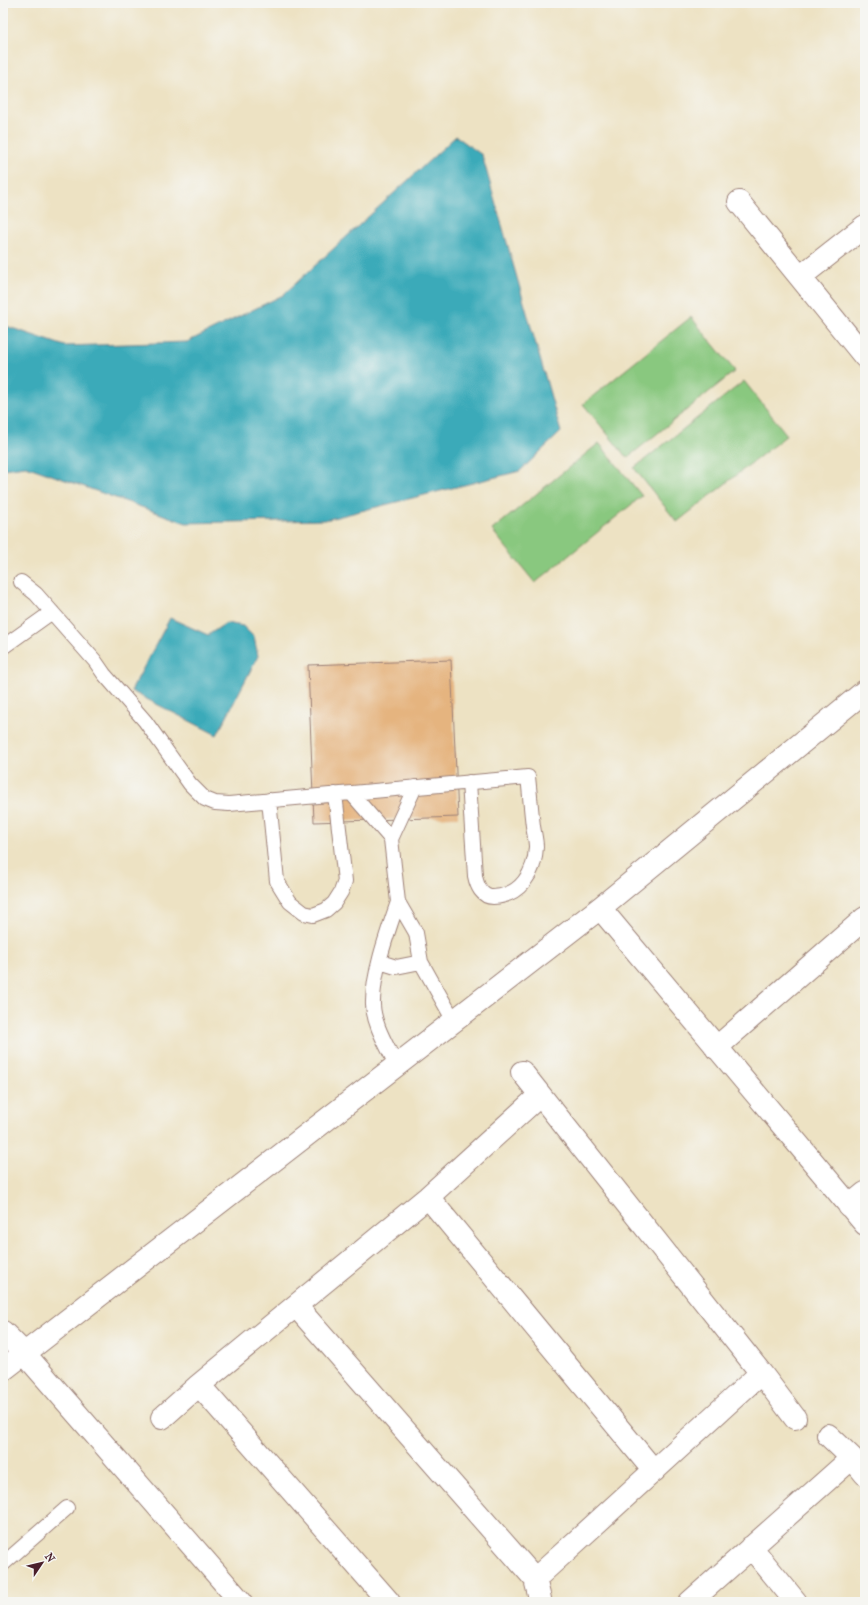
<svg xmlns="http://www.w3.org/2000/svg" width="868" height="1605" viewBox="0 0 868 1605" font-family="'IM FELL French Canon',serif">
<rect width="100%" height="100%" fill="#f6f6f2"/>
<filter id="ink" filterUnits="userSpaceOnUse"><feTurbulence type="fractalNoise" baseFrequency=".025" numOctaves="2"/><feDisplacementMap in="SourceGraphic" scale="8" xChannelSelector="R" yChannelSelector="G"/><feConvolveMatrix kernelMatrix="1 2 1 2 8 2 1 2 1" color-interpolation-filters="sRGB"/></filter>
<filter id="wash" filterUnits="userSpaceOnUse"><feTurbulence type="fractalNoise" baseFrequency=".012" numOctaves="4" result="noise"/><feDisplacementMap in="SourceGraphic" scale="16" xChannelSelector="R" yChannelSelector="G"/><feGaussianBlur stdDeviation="0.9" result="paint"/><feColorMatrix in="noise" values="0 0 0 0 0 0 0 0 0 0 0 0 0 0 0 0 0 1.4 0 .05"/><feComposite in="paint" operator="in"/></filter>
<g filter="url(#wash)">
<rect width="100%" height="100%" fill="#ede2c3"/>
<!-- green -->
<path fill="#89c87f" stroke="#6a7455" d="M691 317 735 371 627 458 583 404Z
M744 381 787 435 677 522 634 468Z
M599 443 642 496 535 583 492 530Z"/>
<!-- water -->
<path fill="#3baab9" stroke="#426472" d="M456 136 482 155 561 432 520 471 325 520 186 523 26 466 3 469V325L65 346 187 342 283 295Z
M170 618 208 635 226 623 243 626 254 637 258 656 217 735 131 691Z"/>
<g id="blocks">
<!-- building -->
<path fill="#e5b47f" d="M451 660 458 817 314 822 308 665Z"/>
</g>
</g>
<g filter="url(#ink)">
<use href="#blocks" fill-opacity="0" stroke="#9c8077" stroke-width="1"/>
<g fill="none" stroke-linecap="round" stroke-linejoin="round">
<defs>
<path id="service" d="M21 582 36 594 95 661 104 674 145 721 190 784 205 799 215 803 229 804 528 777C530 794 531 810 533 826 534 833 536 840 536 847 535 873 520 896 493 897 482 897 477 886 475 876L469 782
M3 647 52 612
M415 787 391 839 398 902 416 933 421 962 454 1021
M351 793 391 839
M269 800 277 881 290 902 304 913 313 915 326 910 334 903 341 892 345 881 335 794
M380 962 396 967 421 962
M396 1065C388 1047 374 1026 373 1005 372 975 388 931 398 902
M3 1564 67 1508"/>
<path id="minor" d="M739 202 865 357
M800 277 865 226
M600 908 865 1224
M716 1048 865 918
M522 1072 761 1373 795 1418
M428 1197 654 1471
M849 1206 865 1193
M296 1306 535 1579 540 1599
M3 1332 24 1353 241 1602
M3 1370 600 908 865 691
M199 1385 389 1602
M162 1418 199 1385 428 1197 539 1096
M828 1435 852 1458 865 1474
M751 1547 796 1602
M535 1579 761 1373
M690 1602 852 1458"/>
</defs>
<!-- service casing -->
<use href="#service" stroke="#9c8077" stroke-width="16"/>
<!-- minor casing -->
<use href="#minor" stroke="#9c8077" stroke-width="24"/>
<!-- service -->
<use href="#service" stroke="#fff" stroke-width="14"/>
<!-- minor -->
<use href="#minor" stroke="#fff" stroke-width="22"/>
</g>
</g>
<!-- margin -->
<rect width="868" height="1605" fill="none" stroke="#f6f6f2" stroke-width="16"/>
<!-- north arrow -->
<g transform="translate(42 1563) rotate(55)" stroke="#f6f6f2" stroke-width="3" paint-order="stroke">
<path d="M0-3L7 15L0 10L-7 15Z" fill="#4a1f2b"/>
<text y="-6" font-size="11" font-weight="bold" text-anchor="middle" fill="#4a1f2b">N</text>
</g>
</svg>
